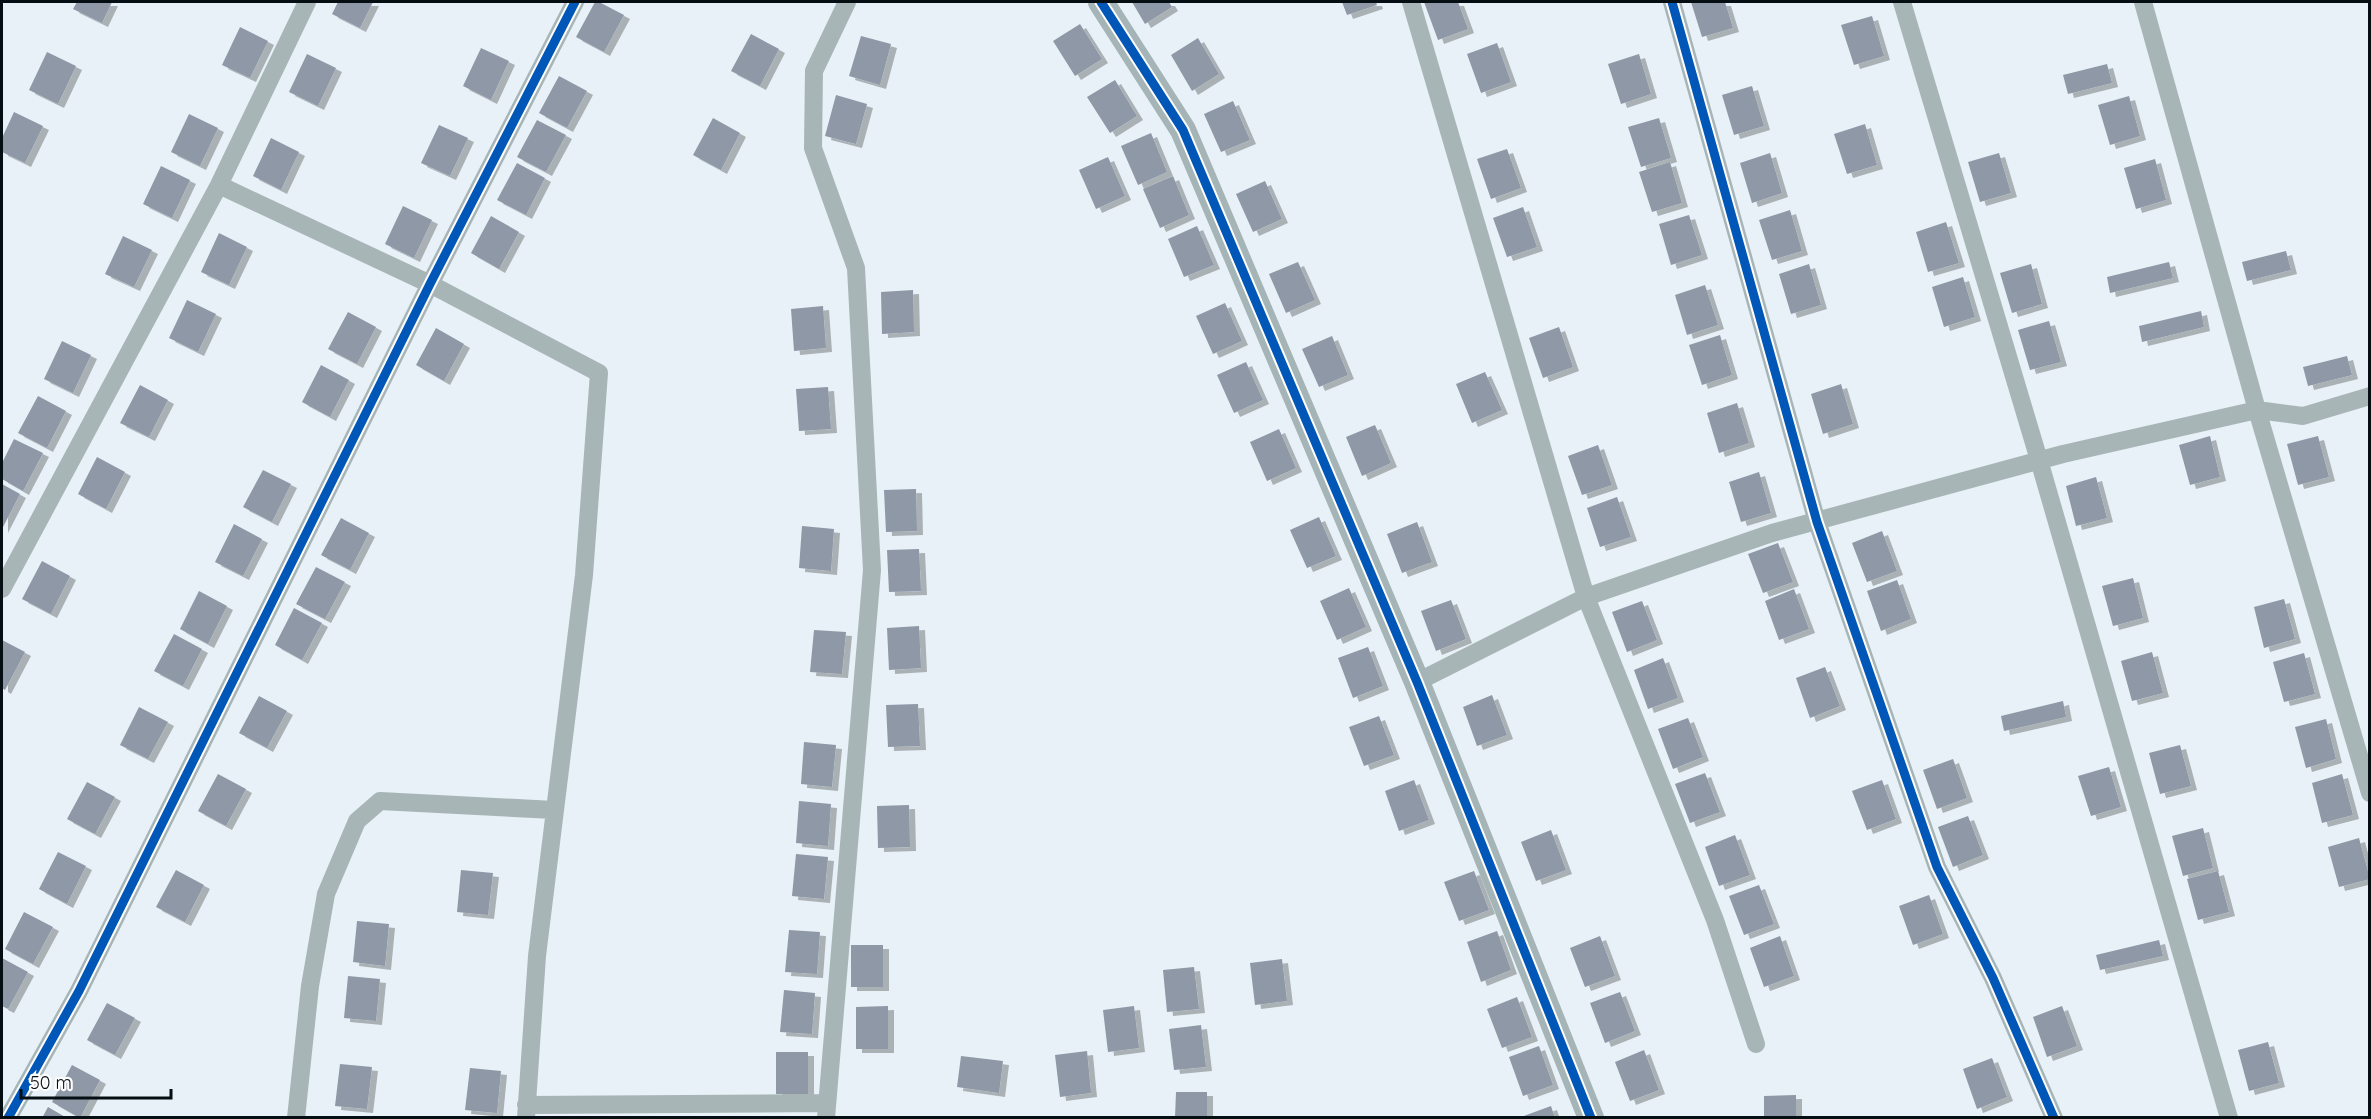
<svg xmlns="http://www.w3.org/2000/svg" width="2371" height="1119" viewBox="0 0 2371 1119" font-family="Quicksand,sans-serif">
<defs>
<filter id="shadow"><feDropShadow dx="6" dy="4" stdDeviation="0" flood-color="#0004"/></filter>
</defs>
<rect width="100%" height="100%" fill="#e7f1f7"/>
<!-- building -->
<path fill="#8e98a6" filter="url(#shadow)" d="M77 2H112L102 23 73 9Z
M338 2H373L360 28 332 14Z
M595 2H599L624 15 604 52 576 37Z
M1132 2H1169L1172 7 1145 24Z
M1342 2H1376L1377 5 1347 15Z
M1424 2H1458L1468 29 1438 40Z
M1691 2H1725L1733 28 1702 37Z
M1872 16 1884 56 1854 65 1841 25Z
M1080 24 1102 59 1075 76 1053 41Z
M240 27 268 41 250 78 222 65Z
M751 34 779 49 760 86 731 71Z
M861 36 891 44 880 85 849 76Z
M1198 38 1219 74 1192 91 1171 55Z
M1497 43 1511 82 1481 93 1467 54Z
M481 48 509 61 491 100 463 86Z
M47 52 76 66 58 104 29 90Z
M307 54 336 68 318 106 289 92Z
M1639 54 1651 94 1621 104 1608 64Z
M2107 64 2112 83 2068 94 2063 75Z
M559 76 587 91 567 128 539 113Z
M1115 80 1137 116 1110 133 1087 97Z
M1752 86 1764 126 1734 135 1722 95Z
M836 95 867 104 856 144 825 136Z
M2129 96 2140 136 2110 145 2098 105Z
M1233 101 1250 140 1221 152 1204 114Z
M14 112 43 126 25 163 2 152V138Z
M189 114 218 128 200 166 171 152Z
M713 118 740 133 721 170 693 155Z
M1659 118 1671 158 1641 167 1628 127Z
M537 120 566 135 546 172 517 157Z
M1865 124 1877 165 1847 174 1834 134Z
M439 125 468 138 450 176 421 163Z
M1151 133 1167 172 1138 185 1121 146Z
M271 138 299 152 281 190 253 176Z
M1507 149 1521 188 1491 199 1477 159Z
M1770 153 1782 193 1752 203 1740 163Z
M1999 153 2011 193 1980 202 1968 162Z
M1108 157 1125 196 1096 209 1079 170Z
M2155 159 2166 200 2136 209 2124 168Z
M1670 162 1682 203 1652 212 1639 172Z
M517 163 545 178 526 215 497 200Z
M161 166 190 180 172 218 143 204Z
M1173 176 1189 215 1160 228 1143 189Z
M1265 181 1282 219 1253 232 1236 194Z
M403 206 432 220 414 258 385 244Z
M1523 207 1537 247 1507 257 1493 218Z
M1790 210 1802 251 1772 260 1759 220Z
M1689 215 1702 255 1671 265 1659 224Z
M491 216 519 232 499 269 471 253Z
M1946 222 1959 263 1928 272 1916 232Z
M1197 226 1214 265 1184 277 1168 239Z
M219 233 247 247 229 285 201 272Z
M123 236 152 250 134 287 105 274Z
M2286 251 2291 270 2247 281 2242 262Z
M1298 262 1315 300 1286 313 1269 274Z
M2169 262 2173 278 2110 293 2107 277Z
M1809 264 1821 305 1791 314 1779 274Z
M2031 264 2042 304 2012 313 2000 273Z
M1963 277 1975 317 1944 327 1932 287Z
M1705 285 1718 325 1687 335 1675 295Z
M913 290 914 332 882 334 881 292Z
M187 300 216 314 198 352 169 338Z
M1225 303 1242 341 1213 354 1196 316Z
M823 306 826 348 794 351 791 309Z
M2201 311 2204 327 2142 342 2139 326Z
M348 312 376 327 357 364 328 349Z
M2049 321 2061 362 2030 370 2018 330Z
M1559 327 1573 367 1543 378 1529 338Z
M436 328 464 344 444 381 416 365Z
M1720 335 1732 375 1702 385 1689 345Z
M1332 336 1348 375 1319 387 1302 349Z
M62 341 91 355 73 393 44 379Z
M2347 356 2352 375 2308 386 2303 367Z
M1246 362 1263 400 1234 413 1217 375Z
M321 365 349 380 330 417 302 402Z
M1485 372 1502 410 1472 423 1456 384Z
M1841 384 1853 424 1823 434 1811 394Z
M140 385 168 400 149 437 120 423Z
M828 387 831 429 799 431 796 389Z
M38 396 66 411 47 448 18 433Z
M1737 403 1749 443 1719 453 1707 413Z
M1375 425 1391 463 1362 476 1346 437Z
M1279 429 1296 468 1267 481 1250 442Z
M2210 436 2220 477 2190 485 2179 445Z
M2318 436 2329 477 2298 485 2287 444Z
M14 439 43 453 23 491 2 479V463Z
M1598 445 1612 485 1582 495 1568 456Z
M97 457 125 472 106 509 78 494Z
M263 470 291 484 272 522 243 507Z
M1759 472 1771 513 1741 522 1729 482Z
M2096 477 2107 518 2076 526 2066 486Z
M2 484 20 494 2 529Z
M916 489 917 531 886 532 884 490Z
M1617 497 1631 537 1600 547 1587 508Z
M1319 517 1336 556 1307 568 1290 530Z
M341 518 369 533 350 570 321 555Z
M1417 522 1432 562 1402 573 1387 534Z
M234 524 262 539 243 576 215 562Z
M802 526 834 529 831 571 799 568Z
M1882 531 1897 571 1867 582 1852 543Z
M1778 543 1793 582 1763 593 1748 554Z
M919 549 921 591 889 592 887 550Z
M42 561 70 576 51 614 22 599Z
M316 567 345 582 325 619 296 604Z
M2133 578 2143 618 2113 626 2102 586Z
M1897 580 1911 619 1881 631 1867 591Z
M1349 588 1366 627 1337 640 1320 601Z
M1794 589 1809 629 1779 640 1765 601Z
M199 591 227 606 208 644 180 629Z
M2284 599 2295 639 2264 648 2254 607Z
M1451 600 1466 639 1436 651 1421 611Z
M1642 601 1657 640 1627 652 1612 612Z
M294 608 322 623 302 660 275 645Z
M919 626 921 668 889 670 887 628Z
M814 630 846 632 842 674 810 672Z
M174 634 202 649 183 686 154 671Z
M2 640 25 652 5 690 2 688Z
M1368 647 1383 686 1353 698 1338 658Z
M2152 652 2163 693 2132 701 2121 661Z
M2304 653 2315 694 2284 702 2273 662Z
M1663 658 1678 698 1648 709 1634 670Z
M1825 667 1840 706 1810 718 1796 678Z
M1492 695 1507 735 1477 746 1463 707Z
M259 696 287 711 267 748 239 733Z
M2063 701 2066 717 2004 731 2001 716Z
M918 704 920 746 888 747 886 705Z
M139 707 168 722 148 759 120 745Z
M1379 716 1394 755 1364 766 1349 727Z
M1688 718 1703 757 1673 769 1658 729Z
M2326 719 2336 759 2306 768 2295 727Z
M804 742 836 745 832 787 801 784Z
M2180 745 2191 786 2160 794 2149 753Z
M1953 759 1967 798 1937 809 1923 770Z
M2109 767 2121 807 2091 816 2078 776Z
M1705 773 1720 812 1690 823 1675 784Z
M218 774 246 789 226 826 198 811Z
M2342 774 2353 815 2322 823 2312 783Z
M1414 780 1429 820 1399 831 1385 791Z
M1882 780 1896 819 1867 830 1852 791Z
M87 782 115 797 95 834 67 819Z
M799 801 831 804 828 846 796 843Z
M909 805 910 847 878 848 877 806Z
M1968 816 1983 855 1953 867 1938 827Z
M2203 828 2213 868 2183 876 2172 836Z
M1551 830 1566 870 1536 881 1521 842Z
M1735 835 1750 875 1719 886 1705 847Z
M2359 838 2370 879 2339 887 2328 847Z
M58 852 86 866 67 904 39 889Z
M796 854 828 857 824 899 792 896Z
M176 870 204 885 185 922 156 907Z
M461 870 493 873 488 915 457 912Z
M1474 871 1489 910 1459 921 1444 882Z
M2218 871 2229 912 2198 920 2187 879Z
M1759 885 1774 924 1744 935 1729 896Z
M1929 895 1943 934 1913 945 1899 906Z
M24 912 53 927 33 964 5 949Z
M357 921 389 924 385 966 353 962Z
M789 930 820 932 817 974 785 972Z
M1497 931 1511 970 1481 982 1467 942Z
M1600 936 1615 976 1585 987 1570 948Z
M1780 936 1794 976 1764 987 1750 948Z
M2159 940 2163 956 2100 970 2096 955Z
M851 945H883V987H851Z
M2 958 28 972 8 1009 2 1006Z
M1282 959 1287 1001 1255 1005 1250 963Z
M1194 967 1199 1009 1167 1012 1163 970Z
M348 976 380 979 376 1021 344 1018Z
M784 990 815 993 812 1034 780 1032Z
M1620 992 1635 1031 1605 1043 1590 1003Z
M1517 997 1532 1037 1502 1048 1487 1009Z
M107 1003 135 1018 115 1055 87 1040Z
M888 1006V1049H856V1007Z
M1134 1006 1139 1048 1108 1052 1103 1010Z
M2062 1006 2077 1046 2047 1057 2033 1017Z
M1201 1025 1206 1067 1174 1070 1169 1029Z
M2268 1042 2279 1083 2249 1091 2238 1050Z
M1539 1046 1553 1085 1523 1096 1509 1057Z
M1644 1050 1659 1090 1630 1101 1615 1062Z
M1087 1051 1091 1093 1060 1097 1055 1055Z
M776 1052H808V1094H776Z
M961 1056 1003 1061 999 1093 957 1087Z
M1992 1058 2007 1097 1977 1109 1963 1069Z
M340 1064 372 1067 367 1109 335 1106Z
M72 1065 100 1080 80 1118 52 1102Z
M470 1068 501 1071 497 1113 465 1110Z
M1176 1092H1207V1118H1175Z
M1796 1095V1118H1764V1096Z
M1551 1106 1555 1118H1521V1117Z
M48 1107 67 1118H42Z"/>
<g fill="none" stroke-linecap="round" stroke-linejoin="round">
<!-- street -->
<path stroke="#a7b5b7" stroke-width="18" d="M1411 2 1586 597 1715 920 1756 1044
M1672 2 1817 522 1937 867 1993 978 2054 1118
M1902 2 2039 460 2229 1118
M2143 2 2257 410 2370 793
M219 185 430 284 599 373 584 575 537 956 526 1118
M2 589 219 185 307 2
M1417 682 1586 597 1772 533 2063 454 2257 410 2303 416 2370 396
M526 1105 827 1103
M8 1118 79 991 430 284 575 2
M296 1118 310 986 326 894 357 821 380 801 554 810
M826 1118 872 570 856 268 813 148 814 71 847 2"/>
<!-- secondary -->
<path stroke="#a5b4b6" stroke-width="26" d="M1101 2 1183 130 1417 682 1591 1118"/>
<defs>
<path id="cycleway" d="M1101 2 1183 130 1417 682 1591 1118
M1672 2 1817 522 1937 867 1993 978 2054 1118
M8 1118 79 991 430 284 575 2"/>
</defs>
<!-- cycleway casing -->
<use href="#cycleway" stroke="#fdfdfd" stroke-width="13"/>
<!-- cycleway -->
<use href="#cycleway" stroke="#0057b8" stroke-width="9"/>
</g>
<!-- border -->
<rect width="2371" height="1119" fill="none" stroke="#050e13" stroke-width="6"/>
<!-- scale -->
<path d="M21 1089v9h150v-9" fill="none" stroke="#050e13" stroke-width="3"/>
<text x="30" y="1089" font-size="18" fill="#050e13" stroke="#fdfdfd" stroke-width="4.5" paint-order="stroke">50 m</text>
</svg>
